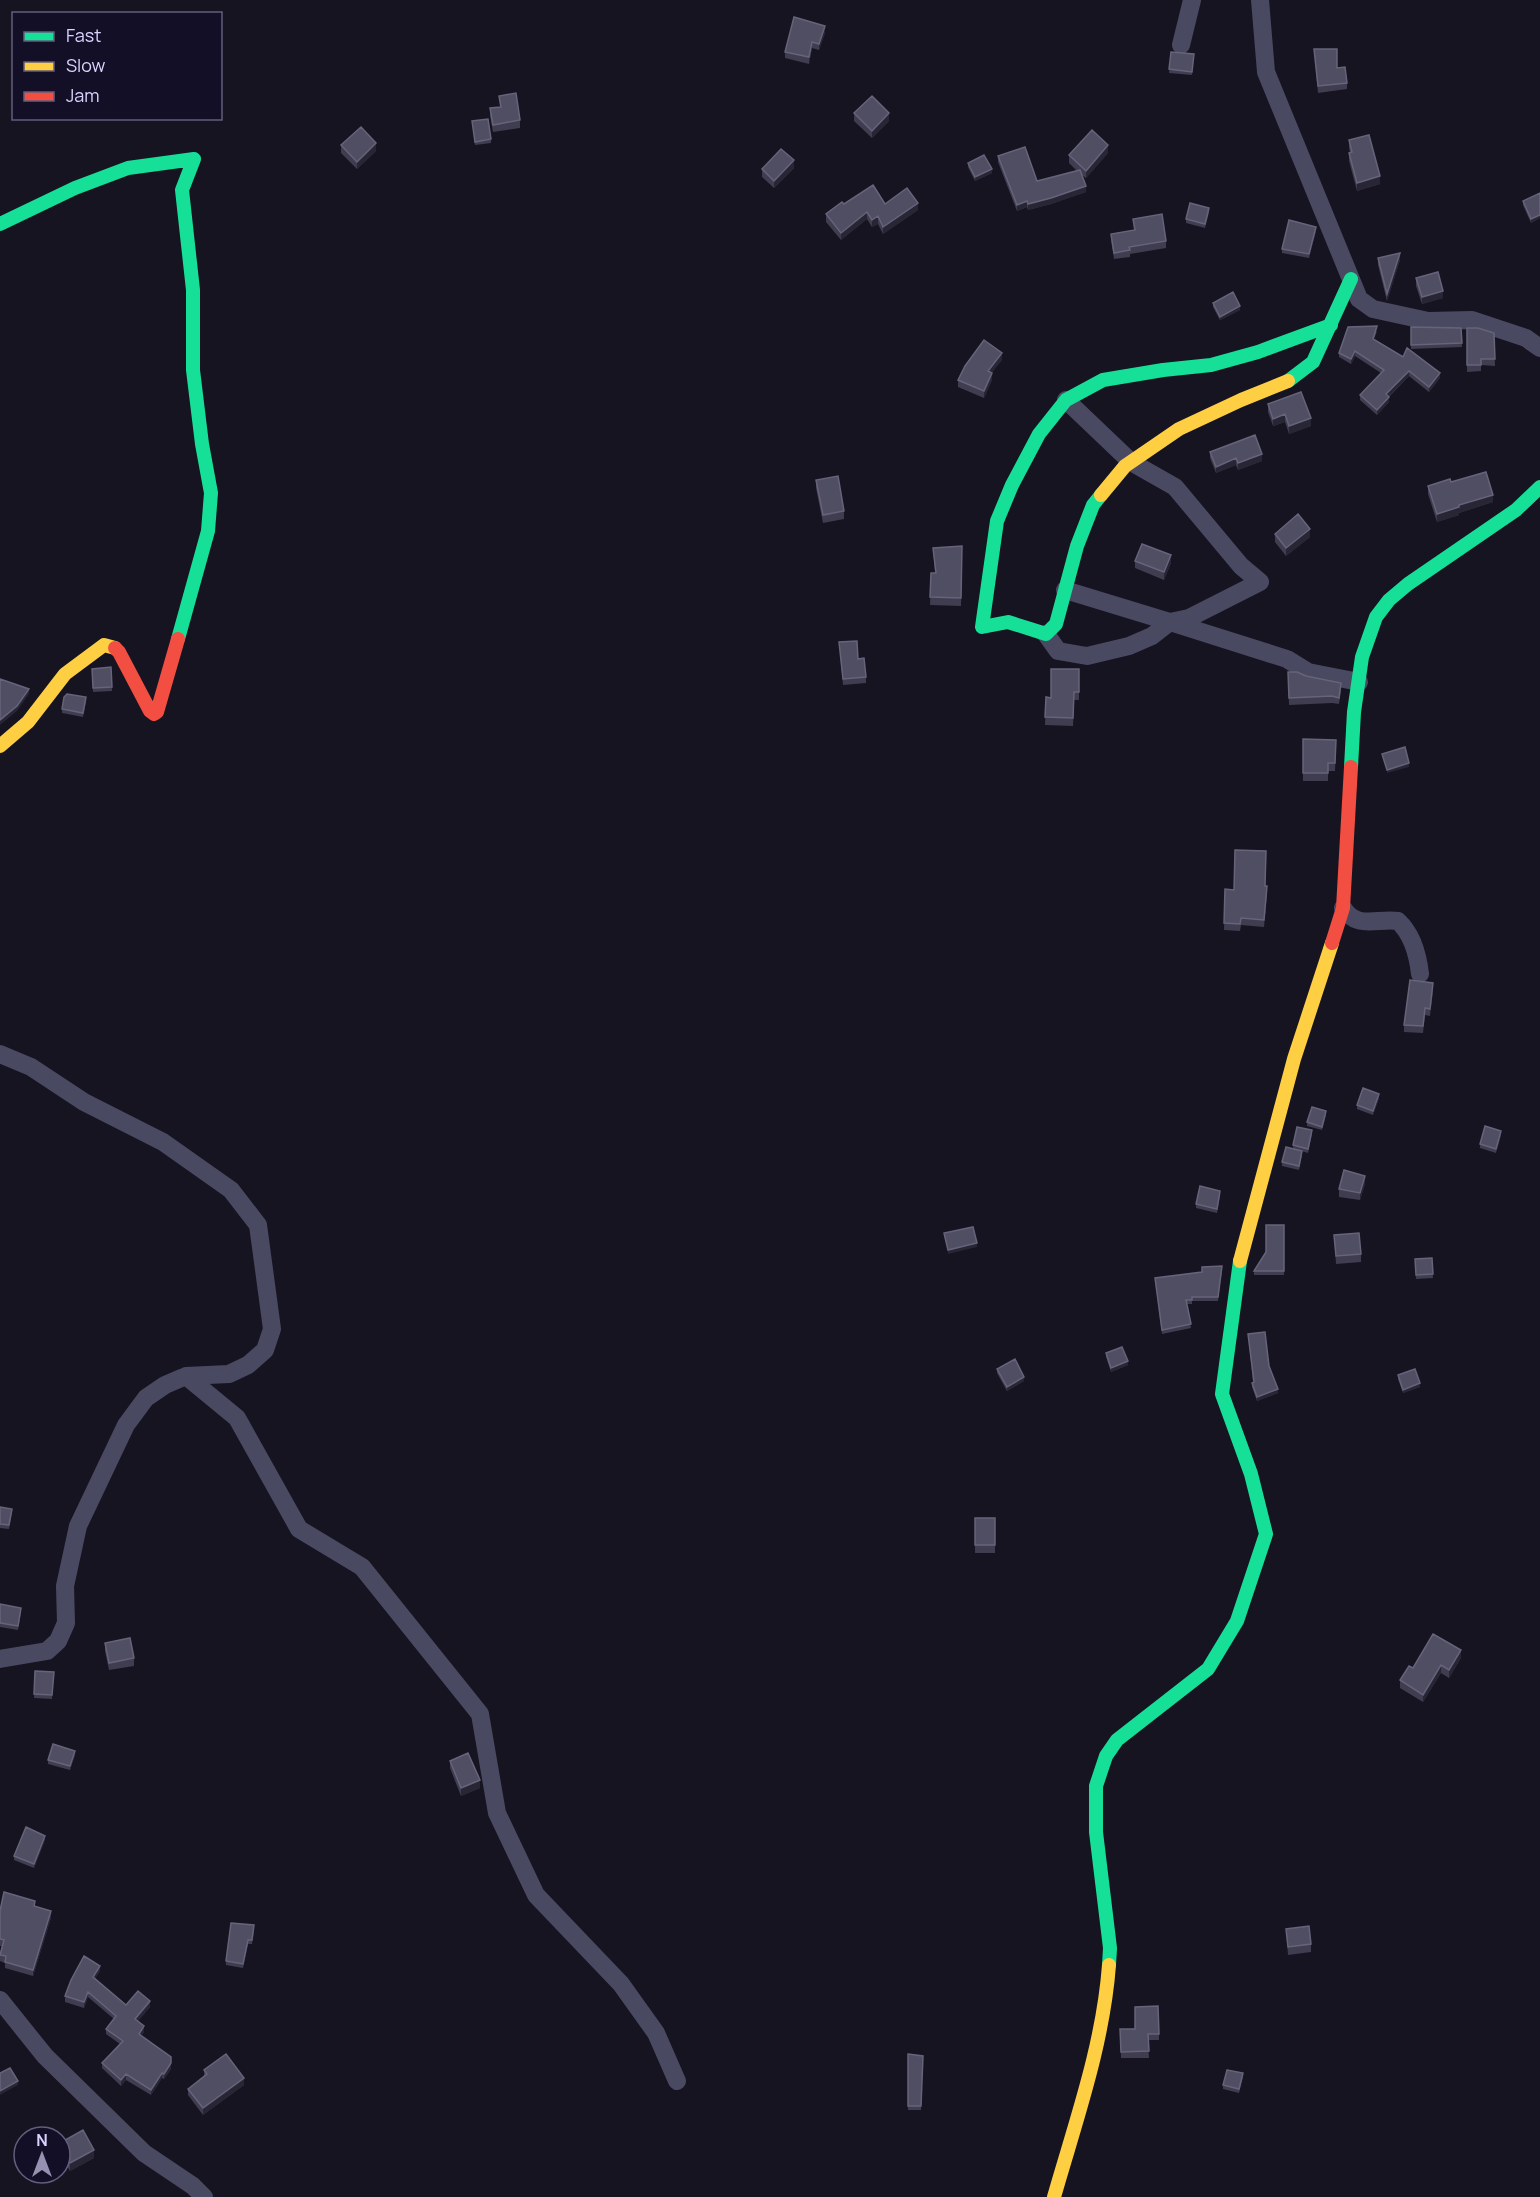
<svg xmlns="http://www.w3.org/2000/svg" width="1540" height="2197" viewBox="0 0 1540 2197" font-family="Manrope,sans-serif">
<rect width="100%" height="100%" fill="#161421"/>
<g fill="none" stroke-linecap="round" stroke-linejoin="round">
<!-- street -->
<path stroke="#4a4962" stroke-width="18" d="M1260 0 1266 72 1359 299 1373 309 1428 321 1472 320 1526 338 1540 348
M1181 45 1192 0
M1065 590 1170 622 1189 618 1260 582 1241 566 1175 487 1131 462 1066 400
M1046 634 1058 651 1087 656 1129 646 1152 636 1170 622 1287 659 1308 672 1359 682
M1343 908C1357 930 1377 918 1398 921 1412 934 1418 956 1420 974
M0 1054 31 1067 84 1102 163 1142 231 1190 258 1225 272 1329 265 1350 248 1365 229 1374 186 1376 165 1385 146 1398 126 1425 78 1526 65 1586 66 1623 58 1641 47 1651 0 1659
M186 1376 237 1418 299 1529 362 1567 480 1714 497 1813 536 1895 621 1984 656 2033 677 2081
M0 2000 45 2056 144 2153 193 2186 204 2197"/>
<!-- fast -->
<path stroke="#16e098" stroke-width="14" d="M0 224 75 188 128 168 194 159 182 190 193 290V370L202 444 211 493 208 531 178 639
M1288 381 1313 362 1351 279
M1101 495 1093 505 1077 546 1056 624 1046 634 1008 622 982 627 997 521 1012 485 1039 434 1066 400 1103 380 1163 370 1211 365 1258 352 1331 325
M1351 767 1354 712 1362 657 1376 617 1389 600 1408 584 1516 510 1540 487
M1109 1965 1110 1948 1096 1832V1786L1106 1756 1117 1740 1208 1669 1237 1621 1266 1534 1251 1474 1222 1394 1240 1261"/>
<!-- slow -->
<path stroke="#ffcf43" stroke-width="14" d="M1101 495 1125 466 1179 429 1241 400 1288 381
M0 746 28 722 65 674 104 645 115 648
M1240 1261 1294 1059 1332 943
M1054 2197C1076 2120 1103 2045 1109 1965"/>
<!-- jam -->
<path stroke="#f24e42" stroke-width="14" d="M115 648 119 652 150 711 154 714 157 712 178 639
M1332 943 1343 908 1351 767"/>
</g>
<!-- wall -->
<path fill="#403d50" d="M825 33 819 50 812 48 809 64 785 58V52Z
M1314 49 1337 68 1347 83V89L1318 93Z
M1171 52 1194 54 1192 75 1169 73Z
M499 96 520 120V128L493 132 490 116V108L500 107Z
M854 113 889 121 872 138 854 121Z
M472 121 491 139V143L475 145Z
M1349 140 1380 184 1357 191 1349 161V153H1350L1349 148Z
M341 145 376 151 357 169 341 153Z
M1108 153 1086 178 1082 175 1086 192 1051 204 1028 210 1027 207 1017 211 998 162V156L1037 181 1077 171 1069 163V155Z
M968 163 992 173 975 181 968 167Z
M794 168 774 188 762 177V169Z
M1540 193V218L1531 223 1523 205V201Z
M844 204H885L918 210 883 234 878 224 872 227 867 219 841 240 826 222V214Z
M1209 212 1205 228 1186 223V219Z
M1133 219 1166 241V248L1130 254V257L1114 259 1111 240V234L1134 230Z
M1316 231 1309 258 1282 253V249Z
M1378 258 1400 260 1387 301 1378 265Z
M1416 278 1443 298 1422 304 1416 286Z
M1213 303 1240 310 1220 320 1213 307Z
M1411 327 1461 328 1462 347 1411 349Z
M1467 328 1494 333 1495 366 1481 365V371L1467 372Z
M1377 331 1374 339 1440 378 1429 392 1409 376 1389 397V402L1377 415 1360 400V395L1381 373 1355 356 1351 364 1339 357V353Z
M1002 360 991 373 992 380 984 398 958 387V380Z
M1268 404 1311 426 1289 434 1285 422 1273 426 1268 412Z
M1210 452 1262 461 1238 470 1236 465 1216 473 1210 458Z
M816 480 844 511V519L823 523 816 488Z
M1451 482 1493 502 1459 513V515L1437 522 1428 494V486Z
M1275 534 1310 537 1286 556 1275 542Z
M962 546 961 606 930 605 931 573H935L933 548Z
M1135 561 1171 563 1164 580 1135 568Z
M839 642 866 677V683L843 685Z
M111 667 112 691 93 692 92 669Z
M1079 669V700H1074L1073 726 1045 725 1046 697 1051 698Z
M1288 672 1306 676 1341 690 1339 704 1332 703 1289 705Z
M86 701 83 717 62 713V709Z
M1303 739 1336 748 1335 771H1328V781H1303Z
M1265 886 1267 893 1264 927 1241 925 1240 931 1224 930 1225 889 1234 890Z
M1433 990 1430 1016 1425 1015 1423 1033 1404 1032V1025Z
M1379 1098 1373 1115 1357 1109V1105Z
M1326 1115 1322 1130 1307 1126V1122Z
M1312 1134 1308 1153 1298 1150 1302 1155 1299 1170 1282 1166V1162L1293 1149V1145Z
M1501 1135 1496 1153 1480 1148V1144Z
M1365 1184 1360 1200 1339 1197V1189Z
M1220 1195 1217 1213 1196 1208V1204Z
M1284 1225V1275H1254V1271Z
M1334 1235 1361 1254V1262L1336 1264Z
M1432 1258 1433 1278 1416 1279 1415 1259Z
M1222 1270 1218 1301H1192V1304H1187L1191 1328 1162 1334 1155 1278Z
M1248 1334 1269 1366 1278 1393 1257 1401 1252 1387V1383L1253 1382Z
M1106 1353 1128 1365 1111 1372 1106 1357Z
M997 1369 1024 1381 1007 1391 997 1373Z
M1398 1375 1420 1387 1403 1393 1398 1379Z
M0 1507 12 1512 9 1529 0 1528Z
M975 1518H995V1553H975Z
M0 1604 21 1612 18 1630 0 1627Z
M105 1643 134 1658V1666L109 1670 105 1651Z
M1461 1658 1449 1678 1441 1673 1423 1702 1400 1688V1680L1413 1668Z
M35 1671 54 1672 52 1699 34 1698Z
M75 1755 70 1770 48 1764V1760Z
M450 1761 480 1788 461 1796 450 1768Z
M45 1840 34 1868 14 1860V1856Z
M35 1906 51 1918 33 1976 5 1968V1963L0 1961V1955L2 1946H0V1911Z
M254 1929 252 1944H248L243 1968 226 1965V1961Z
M1286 1929 1311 1944V1952L1288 1955Z
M100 1971 95 1978 126 2005 150 2007 138 2021 144 2032 141 2036 171 2069 164 2079 162 2078 151 2095 126 2080 121 2086 102 2068V2063L120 2044 106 2034V2029L114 2019 88 1997 84 2008 65 2002V1996Z
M1120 2029 1159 2034V2040H1148L1149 2058H1121Z
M908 2054 923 2056 921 2110H908Z
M204 2070 244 2085 203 2115 188 2095V2089L204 2076Z
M1243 2077 1239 2093 1223 2089V2085Z
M60 2143 94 2158 70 2171 60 2154Z"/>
<!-- shaded-wall -->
<path fill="#282635" d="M825 26V33L819 50V44Z
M812 42V48L809 64V57Z
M889 113V121L872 138V131Z
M376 143V151L357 169V162Z
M1108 145V153L1086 178V171Z
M794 160V168L774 188V181Z
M992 169V173L975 181V177Z
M1380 176V184L1357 191V183Z
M1086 186V192L1051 204 1028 210V204Z
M1027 201V207L1017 211V205Z
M918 203V210L883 234V227Z
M867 212V219L841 240V233Z
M1540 215V218L1531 223V219Z
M878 216V224L872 227V220Z
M1316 227V231L1309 258V254Z
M1400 253V260L1387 301V294Z
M1443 291V298L1422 304V297Z
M1240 306V310L1220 320V317Z
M1355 351V356L1351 364V359Z
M1002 353V360L988 378V371Z
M1409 371V376L1386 399V394Z
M992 373V380L984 398V391Z
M1440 373V378L1429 392V387Z
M1389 397V402L1377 415V410Z
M1285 414V422L1273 426V419Z
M1311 418V426L1289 434V426Z
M1262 454V461L1238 470V463Z
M1236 458V465L1216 473V467Z
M1493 495V502L1459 513V515L1437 522V514L1459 505Z
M1310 529V537L1286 556V548Z
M1171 555V563L1164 580V572Z
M29 689V694L17 711 0 725V720Z
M1409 763V767L1387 773V770Z
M1267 886V893L1264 927V920Z
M1433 983V990L1430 1016V1009Z
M1379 1094V1098L1373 1115V1111Z
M1501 1131V1135L1496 1153V1149Z
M1365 1176V1184L1360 1200V1193Z
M977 1243V1247L948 1254V1250Z
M1128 1361V1365L1111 1372V1368Z
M1024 1377V1381L1007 1391V1387Z
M1420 1383V1387L1403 1393V1390Z
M1278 1389V1393L1257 1401V1397Z
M1461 1650V1658L1449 1678V1670Z
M1441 1665V1673L1423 1702V1695Z
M75 1751V1755L70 1770V1766Z
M480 1780V1788L461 1796V1788Z
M45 1836V1840L34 1868V1864Z
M51 1911V1918L33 1976V1970Z
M100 1966V1971L93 1982V1977Z
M88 1992V1997L84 2008V2002Z
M150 2001V2007L135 2025V2019Z
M144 2026V2032L139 2039V2034Z
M171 2063V2069L164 2079V2074Z
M162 2073V2078L151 2095V2090Z
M126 2074V2080L121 2086V2080Z
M244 2078V2085L203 2115V2108Z
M18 2081V2085L0 2095V2091Z
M94 2150V2158L70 2171V2163Z"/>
<!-- building -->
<path fill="#504e63" stroke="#66637b" stroke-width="1.5" d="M794 17 825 26 819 44 812 42 809 57 785 52Z
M1314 49H1337V68L1345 67 1347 83 1318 86Z
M1171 52 1194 54 1192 72 1169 69Z
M516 93 520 120 493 125 490 108 501 107 499 96Z
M872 96 889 113 872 131 854 113Z
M488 119 491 139 475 142 472 121Z
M361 127 376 143 357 162 341 145Z
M1092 130 1108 145 1086 171 1069 155Z
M1369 135 1380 176 1357 183 1349 153 1352 152 1349 140Z
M1025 147 1037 181 1080 170 1086 186 1051 198 1028 204 1027 201 1017 205 998 156Z
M781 149 794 160 774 181 762 169Z
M984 155 992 169 975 177 968 163Z
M873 185 885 204 907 188 918 203 883 227 878 216 872 220 867 212 841 233 826 214 842 202 844 204Z
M1540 193V215L1531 219 1523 201Z
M1190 203 1209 208 1205 224 1186 219Z
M1162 214 1166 241 1129 247 1130 250 1114 253 1111 234 1135 230 1133 219Z
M1289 220 1316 227 1309 254 1282 249Z
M1400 253 1387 294 1378 258Z
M1438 272 1443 291 1422 297 1416 278Z
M1233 292 1240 306 1220 317 1213 303Z
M1377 326 1373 339 1403 357 1407 348 1440 373 1429 387 1409 371 1386 394 1389 397 1377 410 1360 395 1384 370 1355 351 1351 359 1339 353 1348 327Z
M1411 327 1461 328 1462 343 1411 345Z
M1467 328H1478L1494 333 1495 359H1481V365H1467Z
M984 340 1002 353 988 371 992 373 984 391 958 380 965 366Z
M1301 392 1311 418 1289 426 1285 414 1273 419 1268 404Z
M1255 435 1262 454 1238 463 1236 458 1216 467 1210 452Z
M1486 472 1493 495 1459 505V507L1437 514 1428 486 1450 479 1451 482Z
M838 476 844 511 823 515 816 480Z
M1298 514 1310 529 1286 548 1275 534Z
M1142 544 1171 555 1164 572 1135 561Z
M962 546 961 598 930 597 931 573H936L933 548Z
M857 641 858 659 864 658 866 677 843 679 839 642Z
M111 667 112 687 93 688 92 669Z
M1051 669H1079V692H1074L1073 718 1045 717 1046 697 1051 698Z
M1288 672H1297L1306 676 1341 683 1339 698 1332 696 1289 698Z
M0 679 29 689 17 706 0 720Z
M67 694 86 697 83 713 62 709 64 697Z
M1303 739 1336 740 1335 763H1328V773H1303Z
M1405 747 1409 763 1387 770 1382 754Z
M1235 850 1266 851 1265 886H1267L1264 920 1241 918 1240 924 1224 923 1225 889 1234 890Z
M1410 980 1433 983 1430 1009 1425 1008 1423 1026 1404 1025Z
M1363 1088 1379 1094 1373 1111 1357 1105Z
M1312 1107 1326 1111 1322 1127 1307 1122Z
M1485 1126 1501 1131 1496 1149 1480 1144Z
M1297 1127 1312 1130 1308 1149 1293 1145Z
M1286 1147 1302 1151 1299 1166 1282 1162Z
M1344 1170 1365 1176 1360 1193 1339 1189Z
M1200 1186 1220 1191 1217 1209 1196 1204Z
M1266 1225H1284V1271H1254L1266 1252Z
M973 1227 977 1243 948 1250 944 1233Z
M1359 1233 1361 1254 1336 1256 1334 1235Z
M1432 1258 1433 1274 1416 1275 1415 1259Z
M1222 1266 1218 1297H1192V1300H1186L1191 1324 1162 1330 1155 1278 1202 1272V1267Z
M1265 1332 1269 1366 1278 1389 1257 1397 1252 1383 1254 1382 1248 1334Z
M1122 1347 1128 1361 1111 1368 1106 1353Z
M1015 1359 1024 1377 1007 1387 997 1369Z
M1415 1369 1420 1383 1403 1390 1398 1375Z
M0 1507 12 1509 9 1525 0 1524Z
M975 1518H995V1545H975Z
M0 1604 21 1608 18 1626 0 1623Z
M1433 1634 1461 1650 1449 1670 1441 1665 1423 1695 1400 1680 1409 1666 1413 1668Z
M130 1638 134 1658 109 1663 105 1643Z
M35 1671 54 1672 52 1695 34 1694Z
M53 1744 75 1751 70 1766 48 1760Z
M468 1753 480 1780 461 1788 450 1761Z
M26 1827 45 1836 34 1864 14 1856Z
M4 1892 35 1901 34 1906 51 1911 33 1970 5 1962 6 1956 0 1955 4 1940 0 1939V1911Z
M231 1923 254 1925 252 1940H248L243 1964 226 1961Z
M1309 1926 1311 1944 1288 1947 1286 1929Z
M84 1956 100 1966 93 1977 126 2005 138 1991 150 2001 135 2019 144 2026 139 2034 171 2057V2063L164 2074 162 2073 151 2090 126 2074 121 2080 102 2063 123 2041 106 2029 116 2016 88 1992 84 2002 65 1996 71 1980Z
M1158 2006 1159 2034H1148L1149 2051 1121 2052 1120 2029H1135V2007Z
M226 2054 244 2078 203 2108 188 2089 207 2074 204 2070Z
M908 2054 923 2056 921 2106H908Z
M10 2068 18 2081 0 2091V2073Z
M1227 2070 1243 2073 1239 2089 1223 2085Z
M83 2130 94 2150 70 2163 60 2146V2143Z"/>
<!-- legend -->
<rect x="12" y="12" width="210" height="108" fill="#130f26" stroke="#625e7d" stroke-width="1.5"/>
<rect x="24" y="32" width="30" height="9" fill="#16e098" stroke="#625e7d" stroke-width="1.5"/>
<text x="66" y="42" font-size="18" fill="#d9d4ff">Fast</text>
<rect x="24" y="62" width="30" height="9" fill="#ffcf43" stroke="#625e7d" stroke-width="1.5"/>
<text x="66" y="72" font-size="18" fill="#d9d4ff">Slow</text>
<rect x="24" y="92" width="30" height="9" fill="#f24e42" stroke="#625e7d" stroke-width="1.5"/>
<text x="66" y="102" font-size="18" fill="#d9d4ff">Jam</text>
<!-- north arrow -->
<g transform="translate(42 2155)"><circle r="28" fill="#130f26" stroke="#625e7d" stroke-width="1.5"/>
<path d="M0-4.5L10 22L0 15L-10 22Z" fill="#9591b1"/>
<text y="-9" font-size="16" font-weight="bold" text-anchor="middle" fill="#d9d4ff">N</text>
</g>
</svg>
